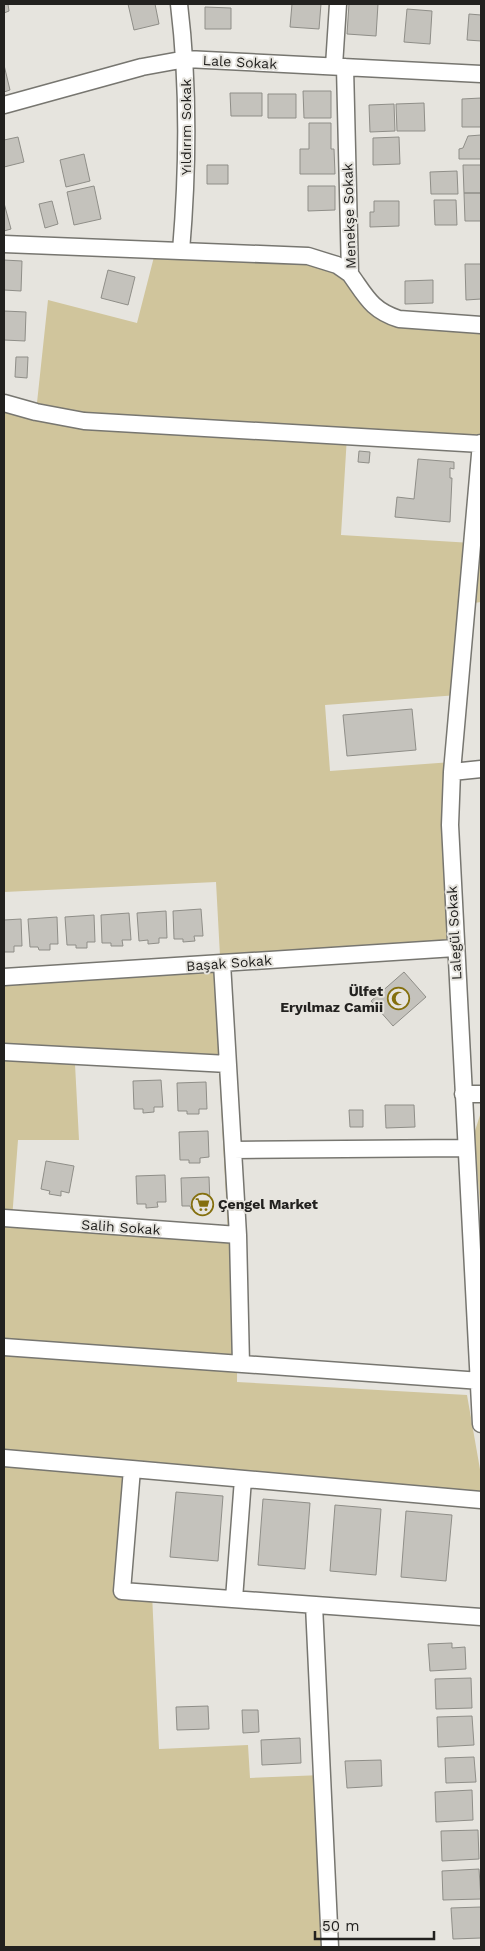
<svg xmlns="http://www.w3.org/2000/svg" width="485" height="1951" viewBox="0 0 485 1951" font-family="'Work Sans',sans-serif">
<rect width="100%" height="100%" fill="#e6e4de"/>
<!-- green -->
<path fill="#d0c59c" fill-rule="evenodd" d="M156 249 323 260 376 309 481 325V602L467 604 458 695 325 705 330 771 452 762 455 948 238 954 222 963 238 1235 237 1382 467 1395 481 1475V1500L132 1469 122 1590 152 1593 159 1749 248 1745 250 1778 322 1775 330 1947H4V977L220 956 216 882 4 892V403L36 412 48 300 137 323ZM347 436 481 444 472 543 341 535ZM75 1064 219 1068 228 1235 12 1219 18 1140H79Z
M481 1112V1216L474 1134Z"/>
<!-- building -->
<path fill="#c4c2bc" stroke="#8f8e88" d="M4 4H8L9 11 4 13Z
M128 4H155L159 24 134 30Z
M292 4H321L319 29 290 27Z
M349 4H378L376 36 347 34Z
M205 7 231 8V29H205Z
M407 9 432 11 430 44 404 42Z
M469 14 481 15V41L467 40Z
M4 65 10 90 4 92Z
M303 91H331V118H304Z
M230 93H262V116H231Z
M268 94H296V118H268Z
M481 98V127H462V99Z
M424 103 425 131H397L396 104Z
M394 104 395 131 370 132 369 105Z
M309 123H331V149H334L335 174H300V149H309Z
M481 135V159H459V149L463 148 468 136Z
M18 137 24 162 4 167V140Z
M399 137 400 164 373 165V138Z
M84 154 90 181 66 187 60 160Z
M207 165H228V184H207Z
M463 165H481V193H464Z
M457 171 458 194H431L430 172Z
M94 186 101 219 74 225 67 192Z
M308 186H335V210L308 211Z
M464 193H481V221H465Z
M434 200H456L457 225H435Z
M52 201 58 224 45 228 39 204Z
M374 201H399V226L370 227V212H374Z
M4 203 11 229 4 231Z
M4 260 22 261 21 291 4 290Z
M465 264H481V299L466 300Z
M108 270 135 277 128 305 101 298Z
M433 280V303L405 304V281Z
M4 311 26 312 25 341 4 340Z
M16 357H28L27 378 15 377Z
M359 451 370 452 369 463 358 462Z
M418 459 454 462V469L450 468V478H452L450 522 395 517 397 497 414 499Z
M412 709 416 750 347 756 343 715Z
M201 909 203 936H194L195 941 183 942V939H174L173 911Z
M166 911 167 938H159V943L148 944V940L139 941 137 913Z
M129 913 131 940H122L123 946H111V943H102L101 915Z
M94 915 95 942H87V948H76V945H67L65 917Z
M57 917 58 944H50V950H39L38 947H30L28 919Z
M21 919 22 946H14V952H4V920Z
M404 972 426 997 393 1026 371 1001Z
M161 1080 163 1107H154V1112L143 1113V1109H134L133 1081Z
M206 1082 207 1109H199V1114H187V1111H178L177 1083Z
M385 1105H414L415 1127 386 1128Z
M349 1110H363V1127H350Z
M208 1131 209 1157 200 1158V1163H189V1160H180L179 1132Z
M46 1161 74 1166 69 1193 61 1191V1196L49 1194 50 1191 41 1189Z
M165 1175 166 1202H157L158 1207 146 1208V1204H137L136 1176Z
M209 1177 210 1204H202V1209H191L190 1206H182L181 1178Z
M176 1492 223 1496 218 1561 170 1557Z
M263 1499 310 1503 305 1569 258 1565Z
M335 1505 381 1509 376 1575 330 1571Z
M406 1511 452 1515 446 1581 401 1577Z
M452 1643V1648L465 1647 466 1669 430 1671 428 1644Z
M471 1678 472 1708 436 1709 435 1679Z
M208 1706 209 1729 177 1730 176 1707Z
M242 1710H258L259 1732 243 1733Z
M472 1716 474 1745 438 1747 437 1717Z
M300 1738 301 1763 262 1765 261 1740Z
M474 1757 476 1782 446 1783 445 1758Z
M381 1760 382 1786 347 1788 345 1761Z
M472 1790 473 1820 436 1822 435 1792Z
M478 1830 479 1859 442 1861 441 1831Z
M479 1869 481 1899 443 1900 442 1871Z
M481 1907V1938L453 1939 451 1908Z"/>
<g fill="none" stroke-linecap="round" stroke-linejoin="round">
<defs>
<path id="minor" d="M179 4C189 86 188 168 181 251
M334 66 338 4
M345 67 350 274C366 296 371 310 399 319L481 325
M4 105 142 67 186 59 481 74
M4 244 308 256 337 265 350 274
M4 403 36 412 84 421 481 444
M481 443 452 772 450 825 481 1424
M452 772 481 769
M222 963 238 1235 241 1364
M4 977 455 948
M4 1052 228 1064
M463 1094H481
M233 1150 465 1148
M4 1218 238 1235
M4 1347 481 1381
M4 1458 132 1469
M481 1500 132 1469 122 1591 481 1617
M234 1599 243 1479
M314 1605 330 1947"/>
</defs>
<!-- minor casing -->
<use href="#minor" stroke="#777670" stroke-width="19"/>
<!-- minor -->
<use href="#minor" stroke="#fff" stroke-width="16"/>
</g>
<!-- icons -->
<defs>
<symbol id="mosque-ring" viewBox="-11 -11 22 22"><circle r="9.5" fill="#e6e4de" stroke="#846f0d" stroke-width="1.5"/><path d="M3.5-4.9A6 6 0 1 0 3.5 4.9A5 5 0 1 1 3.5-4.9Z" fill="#846f0d"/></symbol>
<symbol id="supermarket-ring" viewBox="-11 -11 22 22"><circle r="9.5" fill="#e6e4de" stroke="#846f0d" stroke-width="1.5"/><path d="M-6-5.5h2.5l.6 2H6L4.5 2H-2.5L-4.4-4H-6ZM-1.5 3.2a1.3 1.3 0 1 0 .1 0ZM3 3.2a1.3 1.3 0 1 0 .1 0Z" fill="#846f0d"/></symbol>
</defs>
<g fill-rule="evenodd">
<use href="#mosque-ring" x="386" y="986" width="25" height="25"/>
<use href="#supermarket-ring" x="190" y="1192" width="25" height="25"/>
</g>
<g text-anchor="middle" stroke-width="4" stroke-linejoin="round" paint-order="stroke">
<!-- street labels -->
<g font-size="14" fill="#22211f" stroke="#e6e4de">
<text transform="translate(240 62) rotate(3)" y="5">Lale Sokak</text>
<text transform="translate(186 127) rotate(-90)" y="5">Yıldırım Sokak</text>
<text transform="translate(349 216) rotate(-92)" y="5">Menekşe Sokak</text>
<text transform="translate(454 933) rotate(-93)" y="5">Lalegül Sokak</text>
<text transform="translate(229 963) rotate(-4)" y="5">Başak Sokak</text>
<text transform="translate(121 1227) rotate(4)" y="5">Salih Sokak</text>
</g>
<!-- poi labels -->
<g font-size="14" font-weight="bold" fill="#22211f" stroke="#e6e4de" text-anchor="end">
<text x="383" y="996">Ülfet<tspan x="383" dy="16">Eryılmaz Camii</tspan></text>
<text x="218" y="1209" text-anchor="start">Çengel Market</text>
</g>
</g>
<!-- border -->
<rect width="485" height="1951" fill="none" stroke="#22211f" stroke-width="10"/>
<!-- scale -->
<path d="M315 1931v8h119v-8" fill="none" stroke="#22211f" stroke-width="2.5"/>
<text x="322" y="1931" font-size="15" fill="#22211f" stroke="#e6e4de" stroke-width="4" paint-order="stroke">50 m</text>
</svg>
